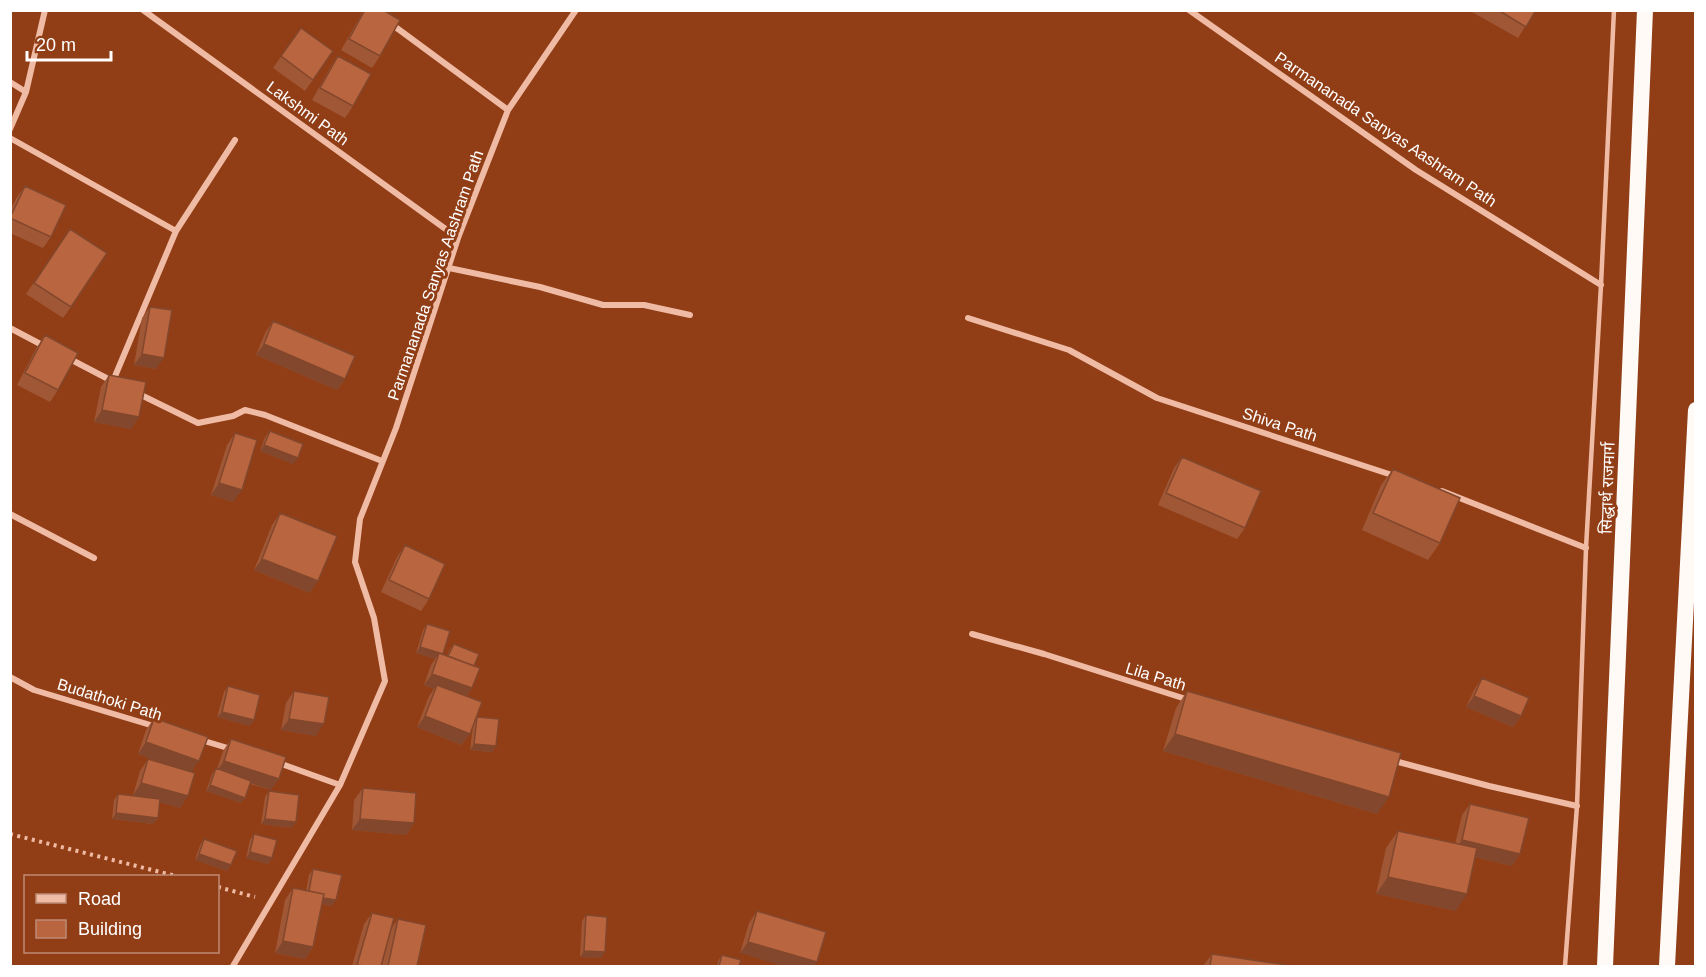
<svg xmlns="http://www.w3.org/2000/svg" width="1706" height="977" viewBox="0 0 1706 977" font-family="Arial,'Noto Sans Devanagari',sans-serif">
<rect width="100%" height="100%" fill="#913e17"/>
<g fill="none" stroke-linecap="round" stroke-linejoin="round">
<!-- path -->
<path stroke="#f0bba5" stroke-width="4" stroke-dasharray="3 4.5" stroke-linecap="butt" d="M10 834 176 876
M218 887 255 897"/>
<!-- service -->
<path stroke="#f0bba5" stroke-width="4.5" d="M1565 966 1577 806 1586 548 1601 285 1614 10"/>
<!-- minor -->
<path stroke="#f0bba5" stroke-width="6" d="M143 10 458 238
M1189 10 1416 170 1601 285
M390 23 508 110
M10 82 26 92
M10 129 26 92 45 10
M10 138 176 231
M449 268 540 287 603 305H644L690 315
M968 318 1069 350 1157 398 1395 476
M10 328 46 347
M68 358 112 381
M115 382 113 381 176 231 235 140
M137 393 198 423 233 416 245 410 265 415 382 461
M1442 491 1586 548
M10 514 94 558
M972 634 1044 654 1189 700
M10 677 34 690 157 727
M201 740 231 749
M1391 760 1489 786 1577 806
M276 762 340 785
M233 966 340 785 385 681 374 618 355 562 360 519 396 428 458 238 508 110 576 10"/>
<!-- trunk -->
<path stroke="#fffaf6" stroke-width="16" d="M1605 966 1645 10
M1667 966 1696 410"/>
</g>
<!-- wall -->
<path fill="#9f5736" d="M364 10H383L380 56 372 68 341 50Z
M1473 10H1536L1518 38 1472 12Z
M301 28 333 51 305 91 273 68Z
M338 56 353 106 345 118 312 100 330 68Z
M25 186 51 237 43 248 10 233V210L17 197Z
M70 229 71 307 63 318 26 294Z
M150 307 156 369 134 365 142 318Z
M273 321 345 379 337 390 256 355 265 333Z
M45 335 58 390 50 402 17 385 37 347Z
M109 375 131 429 94 422 101 387Z
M270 431 293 464 260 451 265 437Z
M235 433 233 502 211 495 227 445Z
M1182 457 1245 528 1237 539 1158 505 1174 468Z
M1393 469 1440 543 1428 560 1362 530 1381 485Z
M280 513 310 593 254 570 272 525Z
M405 545 429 599 421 611 381 592 397 557Z
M427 624 443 654 447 656 450 649 454 644 474 666 472 688 467 696 475 720 477 717 496 746 492 752 470 750 473 726 470 734 461 745 417 727 429 696 434 689 424 685 431 665 435 659 416 653 423 630Z
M1482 678 1521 716 1513 727 1466 707 1474 690Z
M228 686 254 720 250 726 217 717 224 692Z
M294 691 316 736 281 730 286 703Z
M1187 691 1377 814 1163 751 1176 708Z
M154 718 192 772 180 808 160 802 158 818 153 824 112 819 114 800 118 794 140 796 133 795 140 771 148 759 178 768 138 754 146 730Z
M231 739 271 790 250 784 245 798 241 803 206 791 212 774 216 768 217 769 223 751Z
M363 788 414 823 406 835 352 830 354 800Z
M269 791 292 828 261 824 265 797Z
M1470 804 1520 854 1512 866 1475 857 1456 911 1376 894 1386 848 1398 831 1455 844 1462 815Z
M254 834 272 858 268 864 246 858 250 840Z
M204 839 231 865 227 871 195 860 200 845Z
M313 869 332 906 322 904 313 947 305 959 275 953 285 900 293 888 306 891 309 875Z
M757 911 826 932 740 953 749 923Z
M372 913 391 929 398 919 417 966H382L387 944 381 966H352L364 924Z
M586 915 601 958 580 957 582 921Z
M1212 954 1293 966H1203Z
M722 955 739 966H717L718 961Z"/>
<!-- shaded-wall -->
<path fill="#82472c" d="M264 344 345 379 337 390 256 355Z
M142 354 164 358 156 369 134 365Z
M102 410 139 417 131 429 94 422Z
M264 445 298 458 293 464 260 451Z
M219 483 242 490 233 502 211 495Z
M262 559 318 581 310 593 254 570Z
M420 647 439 653 435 659 416 653Z
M432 674 472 688 464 700 437 685 434 689 424 685Z
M1474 696 1521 716 1513 727 1466 707Z
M222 712 254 720 250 726 217 717Z
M425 716 470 734 461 745 417 727Z
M289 719 324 724 316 736 281 730Z
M1175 734 1389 797 1377 814 1163 751Z
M146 742 199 761 191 773 138 754Z
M474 744 496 746 492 752 470 750Z
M224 761 279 779 271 790 216 772Z
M141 783 188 796 180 808 133 795Z
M210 785 245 798 241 803 206 791Z
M116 813 158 818 153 824 112 819Z
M265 819 296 822 292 828 261 824Z
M360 819 414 823 406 835 352 830Z
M1462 840 1520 854 1512 866 1454 852Z
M250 852 272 858 268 864 246 858Z
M199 854 231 865 227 871 195 860Z
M1388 877 1467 894 1456 911 1376 894Z
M308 894 336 900 332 906 304 900Z
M283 941 313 947 305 959 275 953Z
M748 942 817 962 814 966H783L740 953Z
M584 951 605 952 601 958 580 957Z"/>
<!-- building -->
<path fill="#b9653f" stroke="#82472c" stroke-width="1.5" d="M365 10H383L400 20 380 56 349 39Z
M1498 10H1536L1526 27Z
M301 28 333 51 313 80 281 56Z
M338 56 371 74 353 106 320 88Z
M25 186 66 205 51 237 10 218Z
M70 229 107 253 71 307 34 283Z
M150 307 172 310 164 358 142 354Z
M273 321 355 356 345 379 264 344Z
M45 335 78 353 58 390 25 373Z
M109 375 146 382 139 417 102 410Z
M270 431 303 444 298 458 264 445Z
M235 433 257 440 242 490 219 483Z
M1182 457 1261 491 1245 528 1166 493Z
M1393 469 1460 498 1440 543 1373 513Z
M280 513 337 536 318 581 262 559Z
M405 545 445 564 429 599 389 580Z
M427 624 450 631 443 654 420 647Z
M454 644 479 654 474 666 448 656Z
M439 653 480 668 472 688 432 674Z
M1482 678 1529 698 1521 716 1474 696Z
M437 685 482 702 470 734 425 716Z
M228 686 260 695 254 720 222 712Z
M294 691 329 697 324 724 289 719Z
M1187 691 1401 753 1389 797 1175 734Z
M477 717 499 719 496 746 474 744Z
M154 718 208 737 199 761 146 742Z
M231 739 286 757 279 779 224 761Z
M148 759 195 773 188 796 141 783Z
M216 768 251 781 245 798 210 785Z
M363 788 416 793 414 823 360 819Z
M269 791 299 795 296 822 265 819Z
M118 794 160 799 158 818 116 813Z
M1470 804 1529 818 1520 854 1462 840Z
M1398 831 1477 848 1467 894 1388 877Z
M254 834 277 840 272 858 250 852Z
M204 839 237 851 231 865 199 854Z
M313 869 342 875 336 900 323 898 324 894 309 891Z
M293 888 324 894 313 947 283 941Z
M757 911 826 932 817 962 748 942Z
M372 913 394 918 381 966H364L357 965Z
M586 915 607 917 605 952 584 951Z
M398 919 426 925 417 966H388Z
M1212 954 1293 966H1210Z
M722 955 741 960 739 966H719Z"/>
<g text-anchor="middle" stroke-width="6" stroke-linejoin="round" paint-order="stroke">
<!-- street labels -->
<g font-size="16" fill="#fff" stroke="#913e17">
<text transform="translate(308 113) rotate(36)" y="6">Lakshmi Path</text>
<text transform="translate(1386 129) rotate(34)" y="6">Parmananada Sanyas Aashram Path</text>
<text transform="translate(435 275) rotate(-71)" y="6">Parmananada Sanyas Aashram Path</text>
<text transform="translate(1280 424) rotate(18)" y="6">Shiva Path</text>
<text transform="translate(1607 488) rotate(-88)" y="6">सिद्धार्थ राजमार्ग</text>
<text transform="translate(1156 676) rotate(17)" y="6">Lila Path</text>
<text transform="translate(110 699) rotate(17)" y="6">Budathoki Path</text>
</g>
</g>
<!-- border -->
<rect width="1706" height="977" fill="none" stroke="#ffffff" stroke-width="24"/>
<!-- legend -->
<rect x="24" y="875" width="195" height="78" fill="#913e17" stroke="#bd8b74" stroke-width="1.5"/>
<rect x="36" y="894" width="30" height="9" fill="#f0bba5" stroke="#bd8b74" stroke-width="1.5"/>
<text x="78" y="905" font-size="18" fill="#ffffff">Road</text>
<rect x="36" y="920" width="30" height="18" fill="#b9653f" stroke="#bd8b74" stroke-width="1.5"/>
<text x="78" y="935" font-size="18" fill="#ffffff">Building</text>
<!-- scale -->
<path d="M27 51v9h84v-9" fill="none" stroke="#ffffff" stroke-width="3"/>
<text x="36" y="51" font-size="18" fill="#ffffff" stroke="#913e17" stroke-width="4.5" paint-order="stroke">20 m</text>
</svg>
